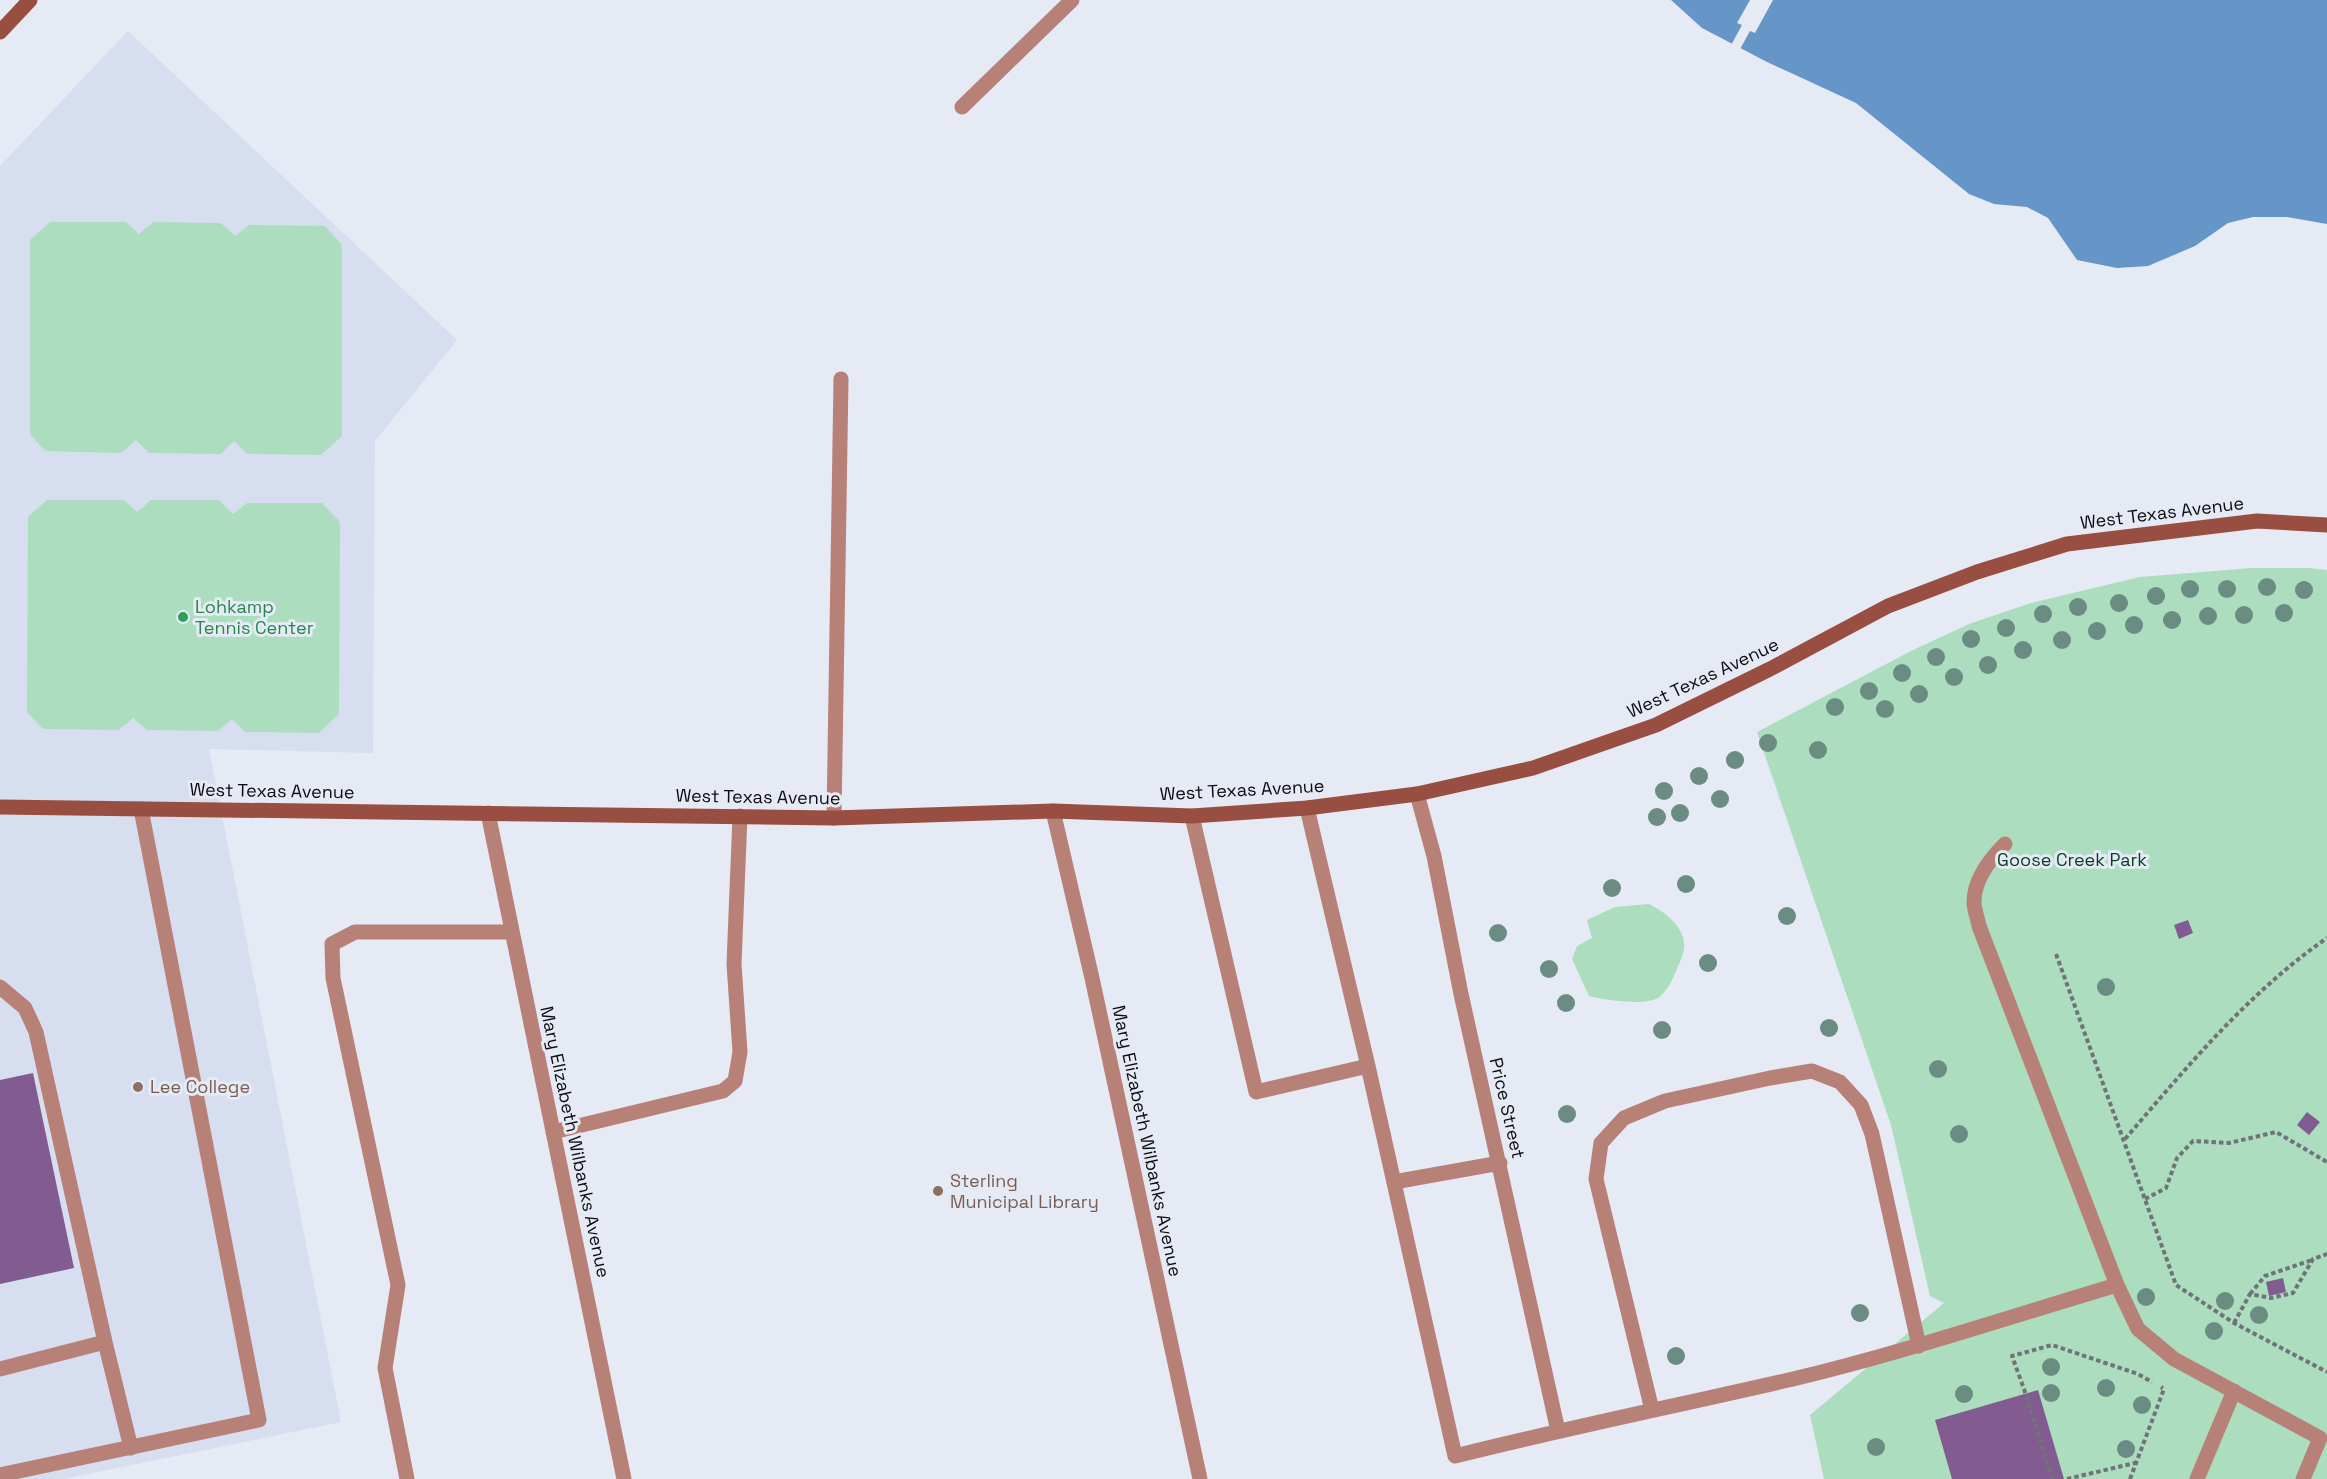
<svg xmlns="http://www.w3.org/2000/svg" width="2327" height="1479" viewBox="0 0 2327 1479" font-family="'Space Grotesk',sans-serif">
<rect width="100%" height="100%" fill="#e5eaf4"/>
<!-- built -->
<path fill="#d7deef" d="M128 31 457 340 375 441 373 753 209 749 341 1422 64 1479H0V166Z"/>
<!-- green -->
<path fill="#acddbf" d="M50 222H126L139 234 153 222 221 223 235 236 249 225 325 226 342 245V436L321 455 247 454 234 441 221 454 149 453 136 440 121 453 45 451 30 434V240Z
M47 500H124L137 512 151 500H219L233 514 247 503H322L340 522 339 714 319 733 245 732 232 719 218 731 147 730 133 718 119 730 43 729 27 712 28 517Z
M2252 568H2308L2327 570V1479H1824L1810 1415 1944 1303 1930 1296 1891 1125 1757 732 1911 651 1969 624 2031 603 2140 577Z
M1649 904C1665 912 1687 928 1684 949 1683 956 1679 964 1676 971 1673 979 1666 993 1658 998 1644 1006 1604 1000 1589 996L1572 959 1577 946 1592 938 1587 920 1615 907Z"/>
<!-- water -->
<path fill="#6596c7" d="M1671 0H2327V224L2287 217H2253L2228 223 2195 246 2148 266 2117 268 2077 260 2048 218 2027 207 1994 204 1969 194 1856 103 1767 62 1702 28Z"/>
<!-- pier -->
<path fill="#e5eaf4" d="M1750 0H1773L1755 33 1750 31 1739 51 1730 47 1742 25 1737 23Z"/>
<!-- building -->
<path fill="#825c91" d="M2188 920 2193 933 2179 939 2174 925Z
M33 1073 74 1268 0 1284V1080Z
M2307 1112 2320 1122 2309 1135 2297 1125Z
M2283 1278 2286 1292 2269 1296 2266 1282Z
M2038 1390 2064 1479H1952L1935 1420Z"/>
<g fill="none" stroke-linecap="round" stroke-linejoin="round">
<!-- path -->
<path stroke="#707379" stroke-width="4" stroke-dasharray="4.5 3" stroke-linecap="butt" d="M2056 954 2176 1285 2234 1323 2327 1372
M2125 1139C2187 1067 2248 993 2327 938
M2145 1199 2166 1188 2177 1158 2193 1141 2229 1143 2276 1132 2327 1162
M2250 1294 2265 1276 2312 1260
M2234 1323 2250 1294 2271 1298 2293 1293 2313 1259 2327 1254
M2052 1479 2024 1389 2012 1356 2052 1345 2138 1374 2152 1382
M2067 1479 2135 1463
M2130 1479 2164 1389 2161 1387"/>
<!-- lane -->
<path stroke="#b78178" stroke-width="15" d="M962 107 1072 0
M1307 808 1368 1066 1455 1456C1567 1428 1680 1405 1793 1379 1902 1353 2009 1317 2117 1285
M488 813 624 1479
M1192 816 1256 1092 1368 1066
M834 818 841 379
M2005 844C1990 859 1974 879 1974 902 1974 910 1978 919 1979 926L2117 1285 2138 1329 2174 1359 2320 1438 2303 1479
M0 987 25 1008 36 1032 105 1342 0 1369
M553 1132 723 1091 735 1081 740 1052 734 964 740 816
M105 1342 131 1448
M1652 1410 1596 1179 1601 1143 1624 1118 1665 1101 1770 1078 1812 1071 1840 1082 1861 1105 1872 1134 1919 1346
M0 1475 259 1420 141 809
M407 1479 385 1368 398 1285 333 978 332 944 355 932H512
M2197 1479 2234 1391"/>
<!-- street -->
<path stroke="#b78178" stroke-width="15" d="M1417 794 1434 856 1461 994 1558 1431
M1053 811 1092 978 1200 1479
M1394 1182 1500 1163"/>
<!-- secondary -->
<path stroke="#994e42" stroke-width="15" d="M0 32 30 0
M0 807 834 818 1053 811 1192 816 1307 808 1417 794 1533 768 1656 725 1770 669 1888 606 1977 572 2067 544 2257 521 2327 525"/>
</g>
<!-- trees -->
<g fill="#6a8c83">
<circle cx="2267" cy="587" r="9"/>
<circle cx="2190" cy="589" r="9"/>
<circle cx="2227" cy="589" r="9"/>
<circle cx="2304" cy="590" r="9"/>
<circle cx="2156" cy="596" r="9"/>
<circle cx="2119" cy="603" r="9"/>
<circle cx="2078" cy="607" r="9"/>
<circle cx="2284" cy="613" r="9"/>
<circle cx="2043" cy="614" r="9"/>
<circle cx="2244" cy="615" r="9"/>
<circle cx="2208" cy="616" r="9"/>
<circle cx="2172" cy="620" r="9"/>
<circle cx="2134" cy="625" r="9"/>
<circle cx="2006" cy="628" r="9"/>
<circle cx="2097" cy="631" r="9"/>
<circle cx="1971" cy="639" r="9"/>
<circle cx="2062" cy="640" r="9"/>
<circle cx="2023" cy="650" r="9"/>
<circle cx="1936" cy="657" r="9"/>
<circle cx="1988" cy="665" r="9"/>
<circle cx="1902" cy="673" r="9"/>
<circle cx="1954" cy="677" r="9"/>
<circle cx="1869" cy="691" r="9"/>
<circle cx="1919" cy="694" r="9"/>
<circle cx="1835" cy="707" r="9"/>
<circle cx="1885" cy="709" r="9"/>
<circle cx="1768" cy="743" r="9"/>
<circle cx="1818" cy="750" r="9"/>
<circle cx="1735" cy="760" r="9"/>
<circle cx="1699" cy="776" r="9"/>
<circle cx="1664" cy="791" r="9"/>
<circle cx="1720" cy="799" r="9"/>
<circle cx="1680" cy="813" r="9"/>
<circle cx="1657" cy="817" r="9"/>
<circle cx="1686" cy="884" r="9"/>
<circle cx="1612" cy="888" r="9"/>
<circle cx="1787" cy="916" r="9"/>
<circle cx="1498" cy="933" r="9"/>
<circle cx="1708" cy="963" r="9"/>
<circle cx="1549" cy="969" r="9"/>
<circle cx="2106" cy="987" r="9"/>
<circle cx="1566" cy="1003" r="9"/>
<circle cx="1829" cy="1028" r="9"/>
<circle cx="1662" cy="1030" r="9"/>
<circle cx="1938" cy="1069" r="9"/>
<circle cx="1567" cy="1114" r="9"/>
<circle cx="1959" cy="1134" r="9"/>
<circle cx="2146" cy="1297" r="9"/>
<circle cx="2225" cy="1301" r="9"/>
<circle cx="1860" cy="1313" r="9"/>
<circle cx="2259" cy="1315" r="9"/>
<circle cx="2214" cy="1331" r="9"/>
<circle cx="1676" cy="1356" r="9"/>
<circle cx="2051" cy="1367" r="9"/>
<circle cx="2106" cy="1388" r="9"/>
<circle cx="2051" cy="1393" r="9"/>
<circle cx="1964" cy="1394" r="9"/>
<circle cx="2142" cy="1405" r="9"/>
<circle cx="1876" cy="1447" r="9"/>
<circle cx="2126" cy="1449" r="9"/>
</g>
<!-- markers -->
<circle fill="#2e9e5b" stroke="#e5eaf4" stroke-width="2" cx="183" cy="617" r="6"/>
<g fill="#8d6e63" stroke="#e5eaf4" stroke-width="2">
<circle cx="138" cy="1087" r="6"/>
<circle cx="938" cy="1191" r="6"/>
</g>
<g text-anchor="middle" stroke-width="6" stroke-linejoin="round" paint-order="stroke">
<!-- street labels -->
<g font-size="18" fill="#0b0c0f" stroke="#e5eaf4">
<text transform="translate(2162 513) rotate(-7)" y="6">West Texas Avenue</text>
<text transform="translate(1703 678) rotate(-25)" y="6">West Texas Avenue</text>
<text transform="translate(1242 790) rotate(-3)" y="6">West Texas Avenue</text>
<text transform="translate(272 791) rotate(1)" y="6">West Texas Avenue</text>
<text transform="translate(758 797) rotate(1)" y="6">West Texas Avenue</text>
<text transform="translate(1507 1108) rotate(77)" y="6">Price Street</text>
<text transform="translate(1147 1141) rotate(78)" y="6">Mary Elizabeth Wilbanks Avenue</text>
<text transform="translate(575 1142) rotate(78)" y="6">Mary Elizabeth Wilbanks Avenue</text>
</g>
<!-- leisure labels -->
<g font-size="18" fill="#27864d" stroke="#e5eaf4" text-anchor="start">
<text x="195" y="613">Lohkamp<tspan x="195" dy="21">Tennis Center</tspan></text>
</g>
<!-- park labels -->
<g font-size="18" fill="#063f26" stroke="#e5eaf4">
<text x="2072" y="866">Goose Creek Park</text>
</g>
<!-- education labels -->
<g font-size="18" fill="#785e54" stroke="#e5eaf4" text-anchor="start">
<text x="150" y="1093">Lee College</text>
<text x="950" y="1187">Sterling<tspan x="950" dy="21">Municipal Library</tspan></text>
</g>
</g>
</svg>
